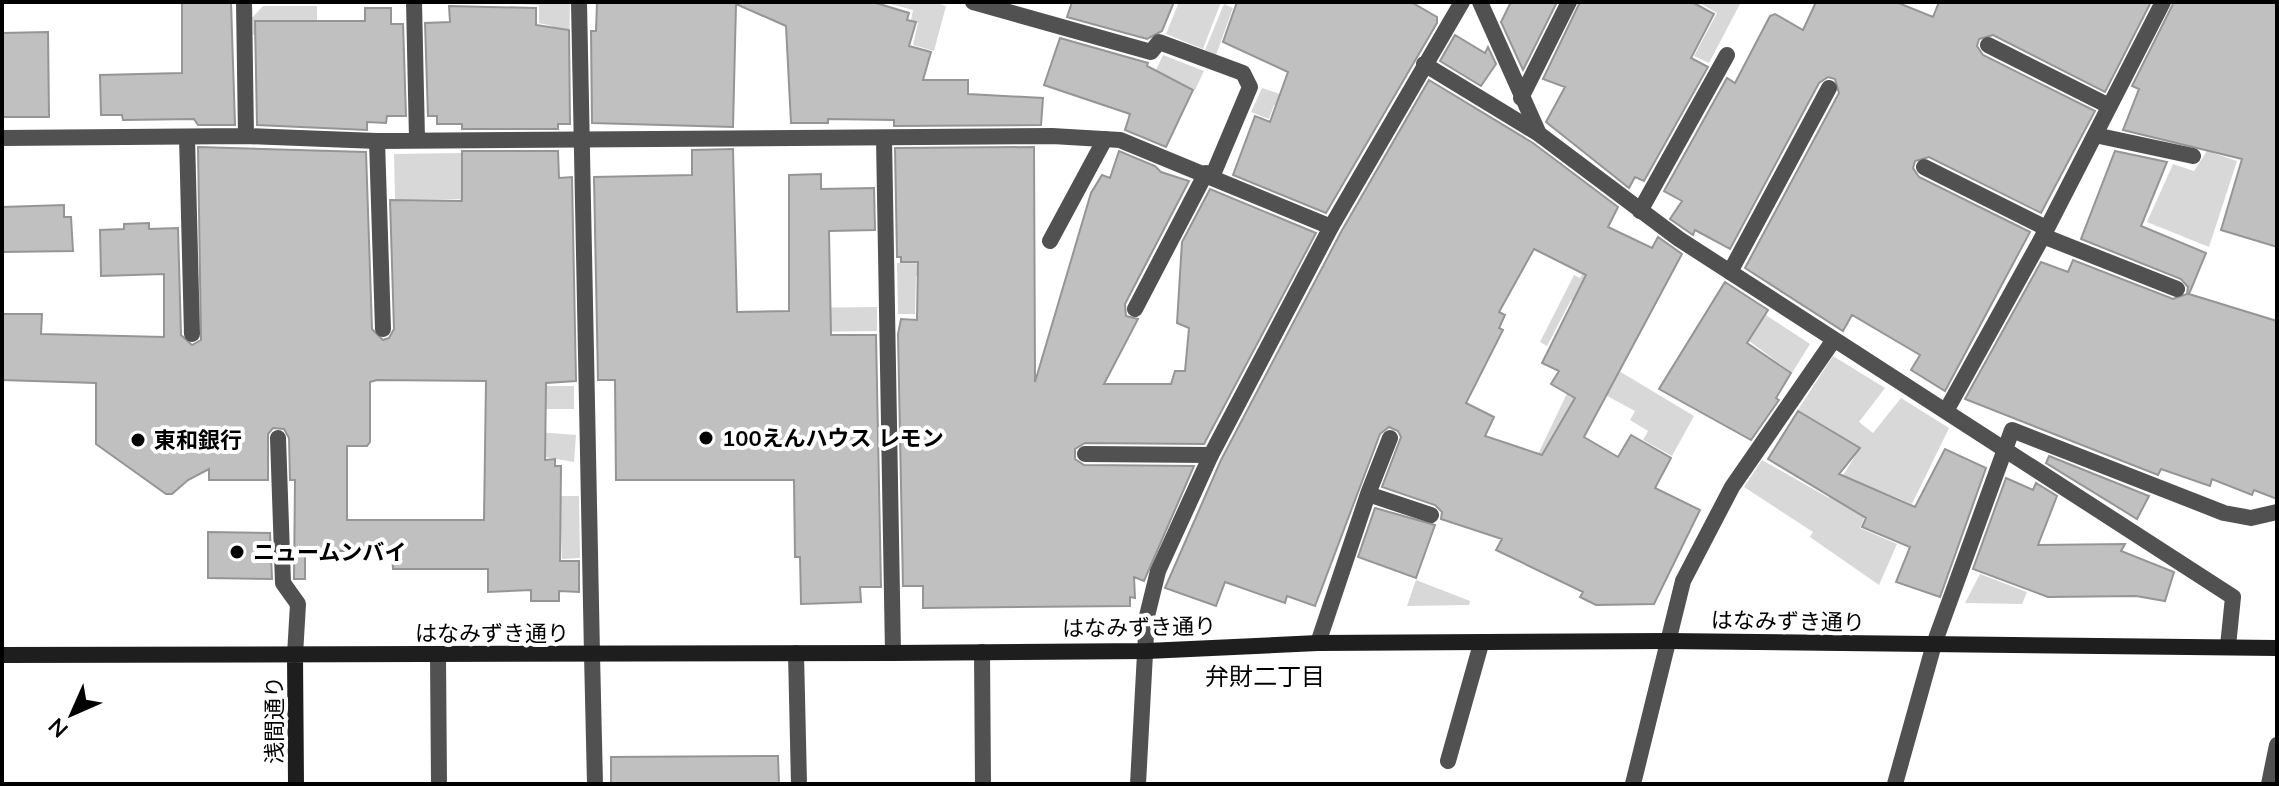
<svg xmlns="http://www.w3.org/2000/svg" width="2279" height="786" viewBox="0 0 2279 786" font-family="Mulish,'Noto Sans JP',sans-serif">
<rect width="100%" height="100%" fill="#fff"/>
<!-- green -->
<path fill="#d8d8d8" d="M477 2H570L569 48H549L552 26 539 23V5Z
M883 2H933L946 6 934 51 913 45 918 23 911 20 913 10Z
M1179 2H1221L1203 49 1166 34Z
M1698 2H1741L1709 63 1694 56 1717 13Z
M1224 4 1233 8 1216 55 1205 50Z
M263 6H317V20H263V34L253 35 252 18Z
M1163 55 1204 71 1195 90 1156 70Z
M1262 88 1298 100 1295 111 1274 105 1269 119 1251 112Z
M2207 151 2237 161 2209 247 2147 222 2173 164 2194 171Z
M461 153 462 185H474L461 218 460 199 395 200 394 154Z
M897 263 982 264 974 276H916L915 314H898Z
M1583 272 1615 288 1601 315 1571 300 1547 346 1540 342 1574 275 1580 278Z
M877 307V331L793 332V308Z
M1755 308 1810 344 1792 373 1749 341 1760 324 1749 317Z
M1833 356 1885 388 1859 422 1873 433 1901 398 1949 428 1912 504 1876 489 1860 528 1897 544 1879 585 1810 537 1813 532 1744 487 1762 460 1829 498 1855 456 1826 439 1831 430 1811 419 1805 427 1792 419Z
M1604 362 1694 416 1672 456 1643 440 1648 431 1630 420 1635 411 1583 383 1557 429 1570 437 1522 488 1580 366Z
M546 386H574V409H546Z
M512 430 576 435 574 462 539 456Z
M496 496H579L580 558 562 559 561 531 484 529 483 502H496Z
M1980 574 2027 592 2022 604 1965 603Z
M1416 580 1470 601 1469 605 1407 606Z"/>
<!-- building -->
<path fill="#c0c0c0" stroke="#959595" stroke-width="2" fill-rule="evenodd" d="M182 2H231L235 125H198L194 119 123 120 122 115H101L100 75 182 73Z
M597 2H873L909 13 907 20 916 22 909 46 931 52 923 80H968V94L1043 98 1041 125 894 126V120L828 119V123H791L786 26 736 4 733 127 592 123 591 31H596Z
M1072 2H1174L1162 31 1147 39 1067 17Z
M1237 2H1411L1437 17V23L1326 213 1233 175 1255 116 1270 122 1288 72 1223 42Z
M1511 2H1557L1523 70 1501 22Z
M1580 2H1692L1714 14 1691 58 1708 67 1644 181 1635 177 1629 188 1546 122 1565 87 1543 79Z
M1816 2H1896L1933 17 1939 2H2151L2105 92 1993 35 1979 39 1977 46 1983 55 2095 111 2041 213 1929 157 1915 161 1913 168 1919 177 2030 232 1945 391 1911 370 1920 355 1852 315 1843 331 1745 268 1839 93 1835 79 1828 77 1819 83 1730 249 1695 230 1693 235 1670 219 1682 201 1664 191 1727 78 1735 83 1770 16 1775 14 1803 30Z
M2174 2H2277V247L2221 230 2242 159 2123 130 2139 89 2132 86Z
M449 6 536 8V25L569 30 570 124H558V129H462V124H437V116H428L425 23 450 22Z
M365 8H391V24H403L406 116H387L386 123 367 122V130L257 125 255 21H365Z
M48 32 49 117H2V33Z
M1455 35 1485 53 1488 47 1496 64 1481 86 1440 61Z
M1060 38 1148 63 1147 66 1193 90 1166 147 1125 130 1130 114 1044 85Z
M1429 80 1533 143 1618 207 1608 227 1652 248 1658 237 1682 254 1584 437 1618 457 1631 435 1671 458 1655 488 1700 510 1654 604 1596 605 1580 597 1583 592 1496 550 1502 539 1441 519 1442 512 1435 505 1382 487 1401 437 1398 431 1389 427 1380 434 1315 606 1287 596 1285 603 1225 582 1216 606 1165 588 1221 460 1341 232ZM1534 249 1586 275 1542 363 1559 371 1551 384 1575 398 1542 455 1485 436 1494 417 1466 403 1503 330 1499 328 1505 315 1499 312Z
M198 147 366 152 372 329 383 340 389 338 394 329 390 200 462 201V151H558L559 178 572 177 576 381 546 383 545 460 555 459V466H561L560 561H579V592L559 591V601H531V590L488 592V569H393L392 551H305V579H294L295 480H290L289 438 284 429 273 428 268 434V480H209V469L188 480 172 494H166L96 444V383L2 380V314H42L41 334 164 337V274L101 276 100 230 124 229V224L149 223V229L178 228 181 335 192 345 201 340ZM377 380 486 381 484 520H347V446H367L370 442V382Z
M1034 147 1035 382 1091 193 1102 175 1110 178 1119 151 1155 166 1161 172 1189 181 1125 304 1126 316 1138 319 1104 384H1171L1175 371H1185L1189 328 1177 323 1182 242 1210 189 1316 233 1204 444 1085 443 1075 449V459L1084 465 1194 466 1144 581 1134 577 1135 598 1130 597V606L923 608V586H903L898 334 901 319 917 320 918 262H901V257H897L895 148Z
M733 149 737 312 789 311V175L821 174V189L874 188 875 230 829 231 831 335H876L881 587H860L861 602 801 604 800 557H795L794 480H616L615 380H598L594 177 692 175V150Z
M2115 151 2167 162 2141 226 2206 253 2189 294 2277 321V499L2254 490 2252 495 2212 479 2210 486 2161 469 2158 475 1965 399 2041 262 2068 272 2073 260 2173 299 2187 294 2188 287 2181 279 2081 239Z
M64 205V217H71L73 251 2 252V207Z
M1725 282 1768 310 1747 343 1791 373 1776 398 1779 400 1751 440 1659 389Z
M1798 411 1860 448 1839 474 1915 507 1945 449 1986 468 1940 597 1896 582 1910 547 1862 527 1866 518 1768 459Z
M2049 456 2149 496 2137 519 2046 463Z
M2006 478 2033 490 2036 483 2057 496 2038 545 2125 544 2121 551 2174 572 2165 601 2136 596 2048 597 1973 569Z
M1375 508 1435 525 1416 578 1358 557Z
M208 532 270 533 272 579 208 578Z
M778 756 779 784H611V757Z"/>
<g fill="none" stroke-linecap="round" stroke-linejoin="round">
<!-- lane -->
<path stroke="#515151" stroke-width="16" d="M579 2 592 654
M973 2 1151 52 1159 42 1243 73 1250 87 1212 177
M1988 45 2109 106
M1424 64 1539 134
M2095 135 2193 156
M187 137 192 334
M884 138 893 653
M377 141 383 329
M1924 167 2046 228
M1640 211 1727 55
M1331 227 1462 2
M2043 236 2177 289
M1050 241 1105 139
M1730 272 1829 88
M1135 309 1206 173
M1085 454 1211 455
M1368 494 1390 438
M1318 643 1368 494 1431 515
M1934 644 2012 430 2224 513 2251 518 2277 512
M982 652 983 784
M438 655 439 784
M1448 761 1481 644"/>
<!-- street -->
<path stroke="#515151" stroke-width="16" d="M244 2 246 136
M414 2 417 139
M1480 2 1539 134 1679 239 2233 597 2228 646
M1521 98 1569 2
M2 138 246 136 377 141 1052 136 1120 140 1331 227 1211 455 1158 571 1147 616 1138 784
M1946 411 2043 236 2163 2
M278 438 283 583 298 604 295 655
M796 653 799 784
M592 654 595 784
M1633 784 1683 581 1732 487 1833 341
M1895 784 1934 644
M2269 784 2277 745"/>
<!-- secondary -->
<path stroke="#1e1e1e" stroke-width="16" d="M2 655 893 653 1147 651 1318 643 1667 641 2277 648
M295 655 296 784"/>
</g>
<!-- markers -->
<g fill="#000" stroke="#fff" stroke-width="3">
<circle cx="706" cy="438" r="8"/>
<circle cx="138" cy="440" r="8"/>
<circle cx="237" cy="552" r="8"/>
</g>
<g text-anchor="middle" stroke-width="8" stroke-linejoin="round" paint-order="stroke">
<!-- poi labels -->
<g font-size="22" font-weight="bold" fill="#000" stroke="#fff" text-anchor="start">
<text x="722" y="446">100えんハウス レモン</text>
<text x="154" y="448">東和銀行</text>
<text x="253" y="560">ニュームンバイ</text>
</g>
<!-- street labels -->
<g font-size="22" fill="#000" stroke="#fff">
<text transform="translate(1788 621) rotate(1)" y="8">はなみずき通り</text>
<text transform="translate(1139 627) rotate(-1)" y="8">はなみずき通り</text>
<text x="492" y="641">はなみずき通り</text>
<text transform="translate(274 720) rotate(-90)" y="8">浅間通り</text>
</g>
<!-- neighbourhood labels -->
<g font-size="24" fill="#000" stroke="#fff">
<text x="1265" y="685">弁財二丁目</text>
</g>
</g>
<!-- border -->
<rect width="2279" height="786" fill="none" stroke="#000000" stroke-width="8"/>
<!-- north arrow -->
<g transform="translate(72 714) rotate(225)" stroke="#ffffff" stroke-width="6" paint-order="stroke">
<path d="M0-6L14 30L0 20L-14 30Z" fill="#000000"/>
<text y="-12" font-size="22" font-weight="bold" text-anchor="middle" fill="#000000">N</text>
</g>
</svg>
